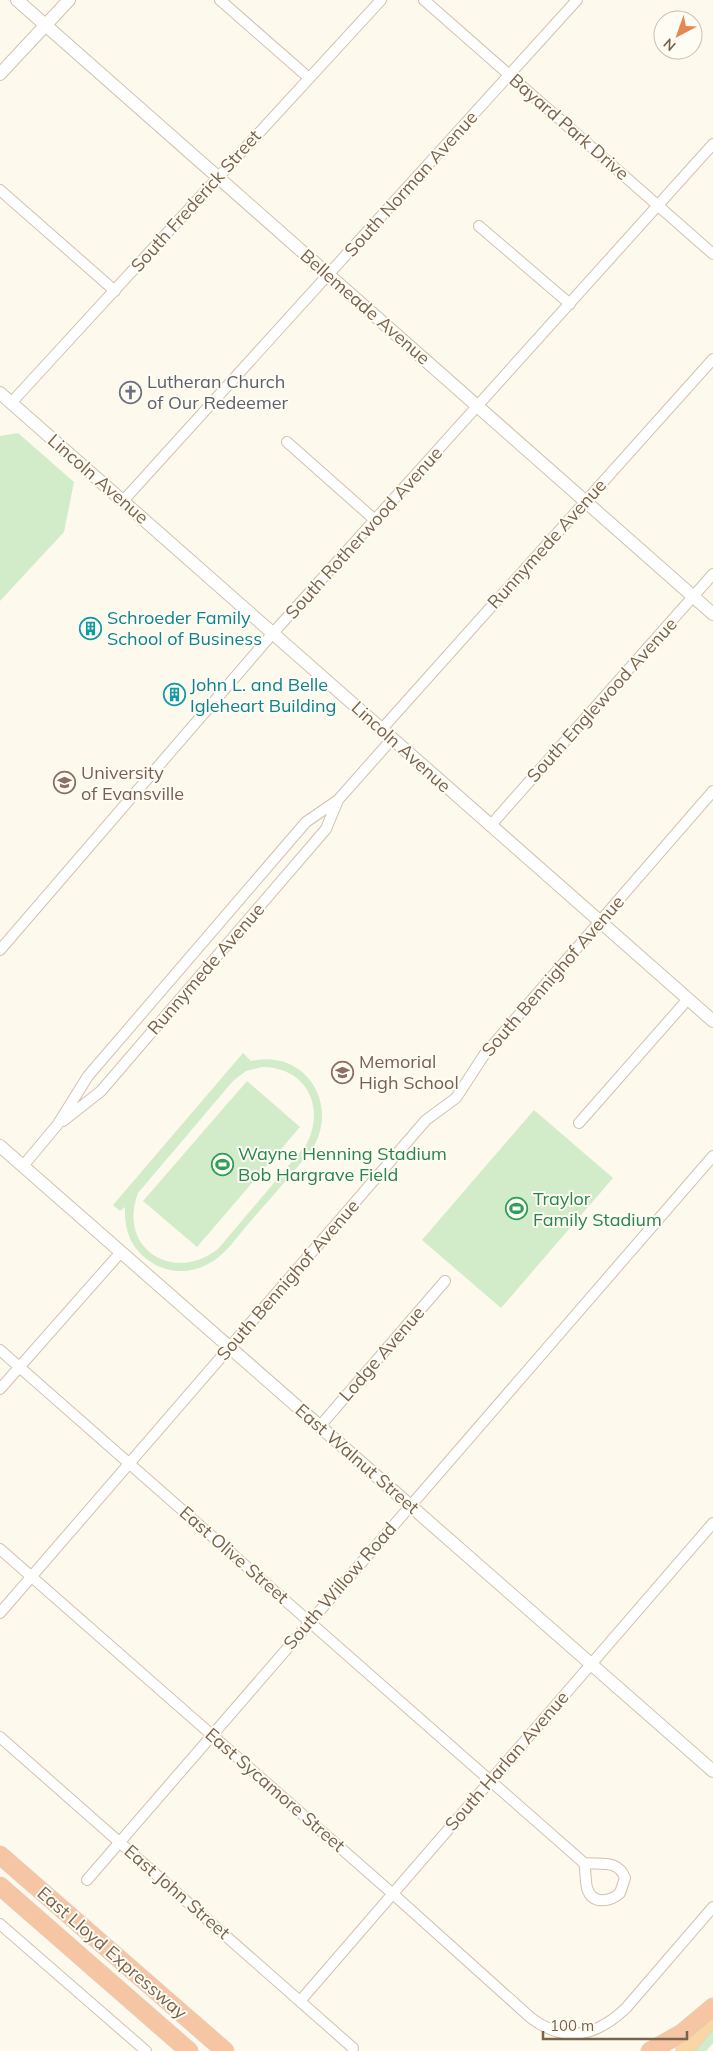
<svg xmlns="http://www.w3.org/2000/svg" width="713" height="2051" viewBox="0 0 713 2051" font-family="Mulish,sans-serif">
<rect width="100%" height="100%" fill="#fdf9ec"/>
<!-- green -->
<path fill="#d2ecc9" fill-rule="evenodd" d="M18 433 74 482 64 532 0 601V436Z
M243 1053 251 1061C306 1049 341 1105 311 1151 291 1175 270 1199 249 1223 236 1238 224 1257 206 1265 189 1274 167 1273 151 1262 131 1249 124 1230 125 1207L120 1211 113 1205ZM262 1067C307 1067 326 1108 306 1145L218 1249C173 1284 117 1248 138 1193L233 1081 246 1071Z
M247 1081 300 1127 197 1247 143 1201Z
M534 1110 613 1178 501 1308 422 1240Z
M713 2030V2043L706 2051H694Z"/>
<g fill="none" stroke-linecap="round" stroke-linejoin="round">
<defs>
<path id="minor" d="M220 0 309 78
M424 0 713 254
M0 190 115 291
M479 226 570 304
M11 403 381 0
M287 442 375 520
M123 501 577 0
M381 730 713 359
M490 826 713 574
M0 950 273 633 713 144
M63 1121 101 1091 326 829 338 800
M579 1123 688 999
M23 1166 58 1124 88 1076 306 822 338 800 392 739
M0 1350 584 1863C586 1871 585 1879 587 1888 592 1905 610 1902 620 1893L625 1878C618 1859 600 1865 584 1863
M0 1389 121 1252
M320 1426 445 1281
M0 1549 393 1894 531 2018C565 2044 597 2036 626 2008L713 1907
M0 1613 426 1120 456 1098 484 1055 713 791
M0 1737 353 2048
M87 1880 713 1156
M0 1924 146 2051
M301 2000 713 1523"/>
<path id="tertiary" d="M17 0 713 614
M0 74 69 0
M0 393 713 1021
M0 1146 713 1771"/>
<path id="trunk" d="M684 2051 713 2017"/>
<path id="motorway" d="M0 1855 225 2051
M0 1886 189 2051
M650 2051 682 2033 713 2007"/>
</defs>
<!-- minor casing -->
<use href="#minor" stroke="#d0c2b0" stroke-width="12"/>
<!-- tertiary casing -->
<use href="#tertiary" stroke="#d0c2b0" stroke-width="14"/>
<!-- trunk casing -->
<use href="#trunk" stroke="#dcd6d1" stroke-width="18"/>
<!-- motorway casing -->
<use href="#motorway" stroke="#dcd6d1" stroke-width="19"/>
<!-- minor -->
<use href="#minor" stroke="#fff" stroke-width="10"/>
<!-- tertiary -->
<use href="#tertiary" stroke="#fff" stroke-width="12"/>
<!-- trunk -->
<use href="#trunk" stroke="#f8d6a5" stroke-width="16"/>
<!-- motorway -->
<use href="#motorway" stroke="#f6c5a4" stroke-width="18"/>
</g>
<!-- icons -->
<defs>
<symbol id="church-ring" viewBox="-11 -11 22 22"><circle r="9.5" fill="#fffcf3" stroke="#6b7280" stroke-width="1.5"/><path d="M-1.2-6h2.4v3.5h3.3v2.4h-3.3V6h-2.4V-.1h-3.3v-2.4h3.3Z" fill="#6b7280"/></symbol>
<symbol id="building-ring" viewBox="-11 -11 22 22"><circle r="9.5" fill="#fffcf3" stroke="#0f9aa8" stroke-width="1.5"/><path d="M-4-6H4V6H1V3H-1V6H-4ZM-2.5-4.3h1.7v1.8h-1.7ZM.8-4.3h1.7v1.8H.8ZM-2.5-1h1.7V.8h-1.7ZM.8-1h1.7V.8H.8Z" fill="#0f9aa8"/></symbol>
<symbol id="university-ring" viewBox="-11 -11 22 22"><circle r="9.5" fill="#fffcf3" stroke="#8d6e63" stroke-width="1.5"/><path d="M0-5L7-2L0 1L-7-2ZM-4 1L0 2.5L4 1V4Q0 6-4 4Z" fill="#8d6e63"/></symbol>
<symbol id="school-ring" viewBox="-11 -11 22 22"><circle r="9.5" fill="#fffcf3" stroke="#8d6e63" stroke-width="1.5"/><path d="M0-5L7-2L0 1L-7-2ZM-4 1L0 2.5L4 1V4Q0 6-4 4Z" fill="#8d6e63"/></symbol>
<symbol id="stadium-ring" viewBox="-11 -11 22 22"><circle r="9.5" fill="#fffcf3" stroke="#2e9e5b" stroke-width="1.5"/><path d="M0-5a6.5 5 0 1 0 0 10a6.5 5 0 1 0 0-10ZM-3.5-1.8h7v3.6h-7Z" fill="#2e9e5b"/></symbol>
</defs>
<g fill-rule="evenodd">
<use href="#church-ring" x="118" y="380" width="25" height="25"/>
<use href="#building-ring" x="78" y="616" width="25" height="25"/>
<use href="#building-ring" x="162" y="682" width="25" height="25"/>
<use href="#university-ring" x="52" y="770" width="25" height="25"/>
<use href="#school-ring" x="330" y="1060" width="25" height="25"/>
<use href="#stadium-ring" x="210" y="1152" width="25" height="25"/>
<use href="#stadium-ring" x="504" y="1196" width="25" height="25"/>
</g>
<g text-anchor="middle" stroke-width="4" stroke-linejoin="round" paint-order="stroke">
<!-- street labels -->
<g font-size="18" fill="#79634d" stroke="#fffcf3">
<text transform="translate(569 127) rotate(41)" y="6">Bayard Park Drive</text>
<text transform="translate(411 184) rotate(-48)" y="6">South Norman Avenue</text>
<text transform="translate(196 201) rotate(-48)" y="6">South Frederick Street</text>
<text transform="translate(365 307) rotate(41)" y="6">Bellemeade Avenue</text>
<text transform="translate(98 479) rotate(41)" y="6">Lincoln Avenue</text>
<text transform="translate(364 533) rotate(-48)" y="6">South Rotherwood Avenue</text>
<text transform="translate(547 544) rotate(-48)" y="6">Runnymede Avenue</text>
<text transform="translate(602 700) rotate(-48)" y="6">South Englewood Avenue</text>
<text transform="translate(401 747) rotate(42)" y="6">Lincoln Avenue</text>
<text transform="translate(206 969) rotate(-49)" y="6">Runnymede Avenue</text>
<text transform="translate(553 976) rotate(-49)" y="6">South Bennighof Avenue</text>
<text transform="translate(288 1280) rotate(-49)" y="6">South Bennighof Avenue</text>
<text transform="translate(382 1354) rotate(-49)" y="6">Lodge Avenue</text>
<text transform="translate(357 1459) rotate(41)" y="6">East Walnut Street</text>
<text transform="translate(234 1555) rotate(41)" y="6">East Olive Street</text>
<text transform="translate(340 1586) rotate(-49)" y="6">South Willow Road</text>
<text transform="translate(507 1761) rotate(-49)" y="6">South Harlan Avenue</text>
<text transform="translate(275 1790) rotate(41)" y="6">East Sycamore Street</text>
<text transform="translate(177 1892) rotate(41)" y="6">East John Street</text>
<text transform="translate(112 1953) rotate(41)" y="6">East Lloyd Expressway</text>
</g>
<!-- worship labels -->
<g font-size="18" fill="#5b616d" stroke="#fffcf3" text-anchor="start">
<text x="147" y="388">Lutheran Church<tspan x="147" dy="21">of Our Redeemer</tspan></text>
</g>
<!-- culture labels -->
<g font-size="18" fill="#0d838f" stroke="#fffcf3" text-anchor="start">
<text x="107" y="624">Schroeder Family<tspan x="107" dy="21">School of Business</tspan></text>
<text x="190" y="691">John L. and Belle<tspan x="190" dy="21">Igleheart Building</tspan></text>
</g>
<!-- education labels -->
<g font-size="18" fill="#785e54" stroke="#fffcf3" text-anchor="start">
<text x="81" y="779">University<tspan x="81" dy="21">of Evansville</tspan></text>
<text x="359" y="1068">Memorial<tspan x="359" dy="21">High School</tspan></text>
</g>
<!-- leisure labels -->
<g font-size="18" fill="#27864d" stroke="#fffcf3" text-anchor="start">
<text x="238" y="1160">Wayne Henning Stadium<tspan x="238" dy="21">Bob Hargrave Field</tspan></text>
<text x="533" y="1205">Traylor<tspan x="533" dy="21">Family Stadium</tspan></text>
</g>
</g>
<!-- north arrow -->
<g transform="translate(678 35) rotate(221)"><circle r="24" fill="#fffcf3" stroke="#c9bfb1"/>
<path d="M0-4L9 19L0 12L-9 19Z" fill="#e58853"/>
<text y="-8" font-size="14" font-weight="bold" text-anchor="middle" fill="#79634d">N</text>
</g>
<!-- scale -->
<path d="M543 2031v8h144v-8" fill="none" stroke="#79634d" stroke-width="2.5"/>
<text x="550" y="2031" font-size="15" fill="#79634d" stroke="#fffcf3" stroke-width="4" paint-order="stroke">100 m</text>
</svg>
